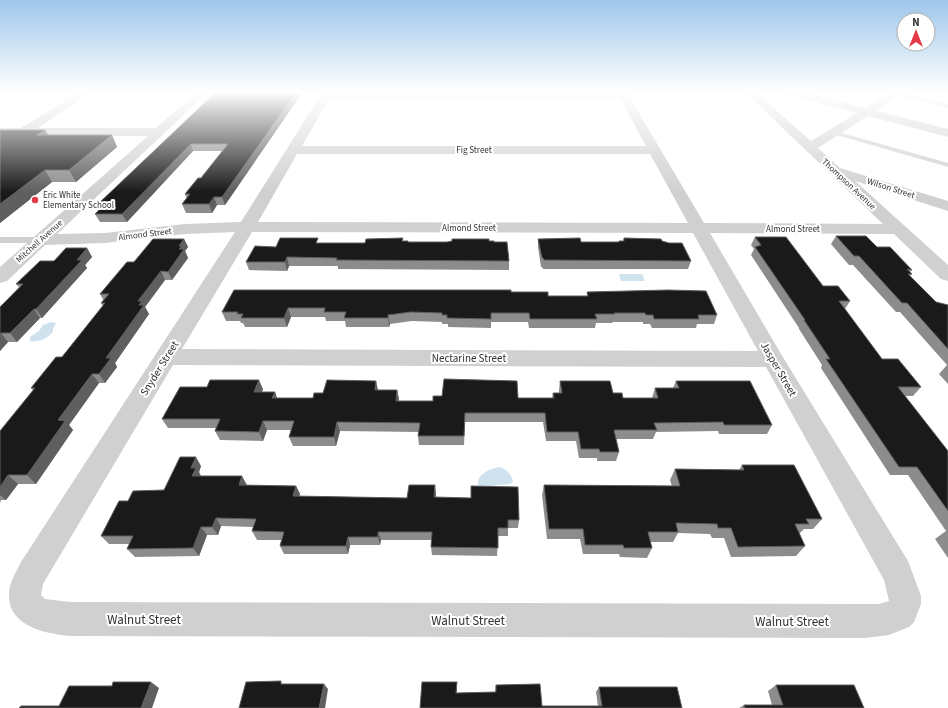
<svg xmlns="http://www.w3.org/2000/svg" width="948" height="708" viewBox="0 0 948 708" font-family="'Source Sans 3',sans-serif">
<rect width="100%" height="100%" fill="#fff"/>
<!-- water -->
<path fill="#cfe2ee" d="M619 274H642L645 281H621Z
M51 322 56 323 53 329V332C48 338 38 343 30 341V337L39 331 43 325Z
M499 467C506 468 513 476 513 482 508 486 505 484 499 485 490 486 489 488 479 487 474 475 490 469 499 467Z"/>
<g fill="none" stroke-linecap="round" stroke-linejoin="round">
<!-- lane -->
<path fill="#d0d0d0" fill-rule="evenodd" d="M887 93H896L948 104V108Z
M835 131 948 163V167L833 134V132Z
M0 237H40L44 240 40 243H0Z"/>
<!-- street -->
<path fill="#d0d0d0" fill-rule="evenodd" d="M78 93H90L38 128H156L196 93H207L57 234 105 233 185 224 241 222 322 93H627L704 223 883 224 746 93H757L811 141 857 113 789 95 788 93H805L865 108 890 93H901L900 96 877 111 948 129V137L868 116 818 148 840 168 948 201V211L855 181 948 265V281L941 279 894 234 710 233 781 354 908 561 921 596V604L914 622 909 627 889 635 865 638 70 636C46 634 7 626 9 594 9 583 16 572 21 562L235 232 185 234 105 243 45 245 7 281 0 283V267L148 136H0V128H21ZM328 100H621L646 146H302ZM297 154H650L688 223 258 222ZM252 232 693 233 758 351 182 349ZM173 365 766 367 884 580 889 601 879 604H865L70 602 45 599 41 595 43 584Z"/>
</g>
<!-- wall -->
<path fill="#8c8c8c" d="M215 93H302L225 205H217L212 213H186L182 204 187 199 185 194 201 178 222 151H193L127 222H100L95 214 99 210 97 205Z
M0 130H45L48 135H112L117 147 76 182H52L0 223Z
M836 236 877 247 912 270 910 272 912 274 910 276 936 302 948 305V384L939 374 947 365 900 312H896L853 265H849L831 244Z
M755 237 823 286 850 301 845 309 882 359 921 387 913 396H905L948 451V558L935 539 946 531 908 475H890L821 368 822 365 799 329V328L751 255 754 249 751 245Z
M624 238 662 241 691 261 688 269H543L542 267H541L538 247V239L581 242H619V241H623Z
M184 239 188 247 185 251 188 258 172 280H165L145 307 149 314 115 363 117 367 105 383H99L69 425 73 430 36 484H18L6 500H1L0 503V431L33 390 31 388 62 357 103 306 101 303 104 301 100 294 134 262Z
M403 241 408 242H447L489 241 494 242 509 261V270L338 269V266H289L287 271 249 270 246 262 276 247 319 243H365Z
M87 248 92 257 85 265 87 268 42 318H40L17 342H8L0 351V307L19 287 16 284 54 261Z
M511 292 548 296H587V292L717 315 714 324H697L696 328H652L650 324H643V322H613L612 323H596L595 328H529L528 322H491V328L448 327V324H442V322L412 321 390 324 389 327H346L345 321H326L325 317H291L287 327H245L243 323H241L240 321H226L222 312Z
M560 381 613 393 623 398H652L655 388H673L676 381 772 425 767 434H719L718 431 656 432 653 439H616L619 452 616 461H597V458H579L576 441H546L543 422H465L464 445H419L418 436 419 432 340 431 336 446H293L289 437 291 430H267L263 441 220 440 215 431 216 428H168L162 419 263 389 262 392H275L277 398H313L323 393 378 390H397L399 399 398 401H433L518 398H552L553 393H559V390Z
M742 465 822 519 813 529H804L799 534 805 546 796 556 731 557 724 538H712L710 534 678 533 673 542H650L652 548 647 558 620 557 619 554H583L580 539H547L542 495 544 485 672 486 670 480 675 469 739 470Z
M201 466 199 472 201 476 247 485 296 486 300 494 299 496 407 498 436 493 435 498 519 520 518 528H508V536H498L497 556 432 555 431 547 432 540H381L380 545H350L348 554H284L280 546 281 540H257L252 531 254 527 221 526 218 535H207L199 556 135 557 127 549 129 544H109L101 536 128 501 164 490Z
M496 685 542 706H598L596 692 599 687 682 708H420L457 688V693L495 692Z
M776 685 864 708H739L744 705H772L768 691Z"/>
<!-- shaded-wall -->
<path fill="#5f5f5f" d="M296 93H302L225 205 222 197Z
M45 130 51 141 37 135Z
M112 135 117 147 76 182 69 170Z
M191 144 193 151 127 222 122 214Z
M45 170 52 182 0 223V204Z
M214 197 217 205 212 213 209 204Z
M184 239 188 247 185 251 188 258 172 280 168 272 179 246Z
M87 248 92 257 85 265 87 268 42 318 36 309 77 260Z
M287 257 289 266 287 271 285 262Z
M161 271 165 280 145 307 149 314 115 363 117 367 105 383 99 374 106 358 138 301Z
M288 308 291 317 287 327 284 318Z
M34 309 40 318 17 342 10 333Z
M388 315 390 324 389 327 388 318Z
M1 333 8 342 0 351V334Z
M92 374 99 383 69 425 73 430 36 484 27 475 58 420Z
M259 380 263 389 258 401 254 392Z
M376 381 378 390 376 399 375 390Z
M397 390 399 399 397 410 396 401Z
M275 392 278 401 272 398Z
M263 421 267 430 263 441 259 432Z
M337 422 340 431 336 446 334 437Z
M196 457 201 466 199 472 201 477 192 476 191 468Z
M8 475 18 484 6 500 0 495V487Z
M242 476 247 485H239Z
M435 485 436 493 435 506 434 497Z
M296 486 300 494 297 505 293 496Z
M216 518 221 526 218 535 212 527Z
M201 527 207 535 199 556 193 548Z
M378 532 381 540 380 545 378 537Z
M348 537 350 545 348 554 346 546Z
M151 682 159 688 152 708H141Z
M324 684 328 689 325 708H319Z"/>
<!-- building -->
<path fill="#1a1a1a" stroke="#5f5f5f" d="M215 93H296L222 197H214L209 204H182L190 194H185L198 178H201L228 144H191L122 214H95L104 205H97Z
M0 130H45L37 135H112L69 170H45L0 204Z
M836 236H866L877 247H890L912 270 907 269 912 274H908L936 302 948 305V349L907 303H902L859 256H854Z
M755 237H786L823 286H838L850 301H839L882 359H898L921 387H898L948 451V511L917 467H899L826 359H830L804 320H805L755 247 761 245Z
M280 238H318L316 243H365L366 239 403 238 402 241H408V242H447L452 241V239H489V241H494V242H507L509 261 336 260 337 258 287 257 285 262H246L255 246 276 247Z
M580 238 581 242H619V241H624V238L661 239 662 241 669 243H682L691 261 544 260 543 258H542L538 239Z
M153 239H184L179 246H182L179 249H184L168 272 161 271 138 301H142L139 305H144L106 358H111L99 374H92L58 420 65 421 27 475H8L0 487V431L35 388H31L56 357H62L105 303H101L109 294H100L127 262H134Z
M66 248H87L77 260H82L36 309H34L10 333H1L0 334V307L23 284H16L40 261H54Z
M234 290H511V292H548V296H588L587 292 668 290 706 291 717 315H698L699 319H654L653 315H646L645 313H614L615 314H595L597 319H530L529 313H491V319L447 318V315H442V313L411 312 388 315V318H344L346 312H324L325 308H288L284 318H241L243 314H237L238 312H222Z
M444 379 517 381 518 398H554L553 393H562L560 381H610L613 393H622L623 398H658L655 388H679L676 381H750L772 425H724L723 422 654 423 657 430H614L619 452H600L599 449H581L578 432H547L545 413H465L464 436H418L420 423 337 422 334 437H289L294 421H263L259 432 215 431 220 419H162L180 387H207L210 380H259L254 392H275L272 398H313L314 393H323L327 380 376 381 375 390H397L396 401H433V396H442Z
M180 457H196L191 468H196L192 476H242L239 485 296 486 293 496 407 498 409 485H435L434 497 471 498V486L518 487 519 520H508V528H498V548L431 547 432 532H378V537H348L346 546H280L284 532 252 531 256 519 216 518 212 527H201L193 548 127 549 133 536H101L119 501H128L133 491 164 490Z
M742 465H794L822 519H806L809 524H795L805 546 738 547 731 528H718L717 524 676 523 678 532H648L652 548H624L623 545H585L583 529H549L544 485 680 486 675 469 744 470Z
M281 681V684H324L319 708H239L246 682Z
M113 682H151L141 708H19L21 706H59L69 686H112Z
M422 682H457L456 693 496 692V685L540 684 542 706H602L599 687H677L682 708H420Z
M776 685H854L864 708H745L744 705H783Z"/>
<!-- sky -->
<linearGradient id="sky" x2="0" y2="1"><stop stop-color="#9ec6ea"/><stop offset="0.48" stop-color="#fff"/><stop offset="1" stop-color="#fff" stop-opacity="0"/></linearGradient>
<rect width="948" height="192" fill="url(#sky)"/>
<!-- markers -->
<circle fill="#e63946" stroke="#fff" stroke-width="1.5" cx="35" cy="200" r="4"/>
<g text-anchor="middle" stroke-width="4" stroke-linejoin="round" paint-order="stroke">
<!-- far-street labels -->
<g font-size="9" fill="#333" stroke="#fff">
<text x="474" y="153">Fig Street</text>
<text transform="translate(849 184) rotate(43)" y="3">Thompson Avenue</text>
<text transform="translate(891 188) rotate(18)" y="3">Wilson Street</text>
<text x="469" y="231">Almond Street</text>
<text x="793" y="232">Almond Street</text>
<text transform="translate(145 234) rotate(-7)" y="3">Almond Street</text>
<text transform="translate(39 241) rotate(-42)" y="3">Mitchell Avenue</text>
</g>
<!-- far-poi labels -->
<g font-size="9" fill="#333" stroke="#fff" text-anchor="start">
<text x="43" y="198">Eric White<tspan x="43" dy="10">Elementary School</tspan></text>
</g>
<!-- street labels -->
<g font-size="11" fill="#333" stroke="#fff">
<text x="469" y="362">Nectarine Street</text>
<text transform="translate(159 368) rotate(-58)" y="4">Snyder Street</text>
<text transform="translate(779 369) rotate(60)" y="4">Jasper Street</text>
</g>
<!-- near-street labels -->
<g font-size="13" fill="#333" stroke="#fff">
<text x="144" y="624">Walnut Street</text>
<text x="468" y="625">Walnut Street</text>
<text x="792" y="626">Walnut Street</text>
</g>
</g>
<!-- north arrow -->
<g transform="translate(916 32)"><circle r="19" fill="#ffffff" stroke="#adadad"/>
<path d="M0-3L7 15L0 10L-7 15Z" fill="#e63946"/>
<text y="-6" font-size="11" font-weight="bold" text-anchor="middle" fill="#333333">N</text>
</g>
</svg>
